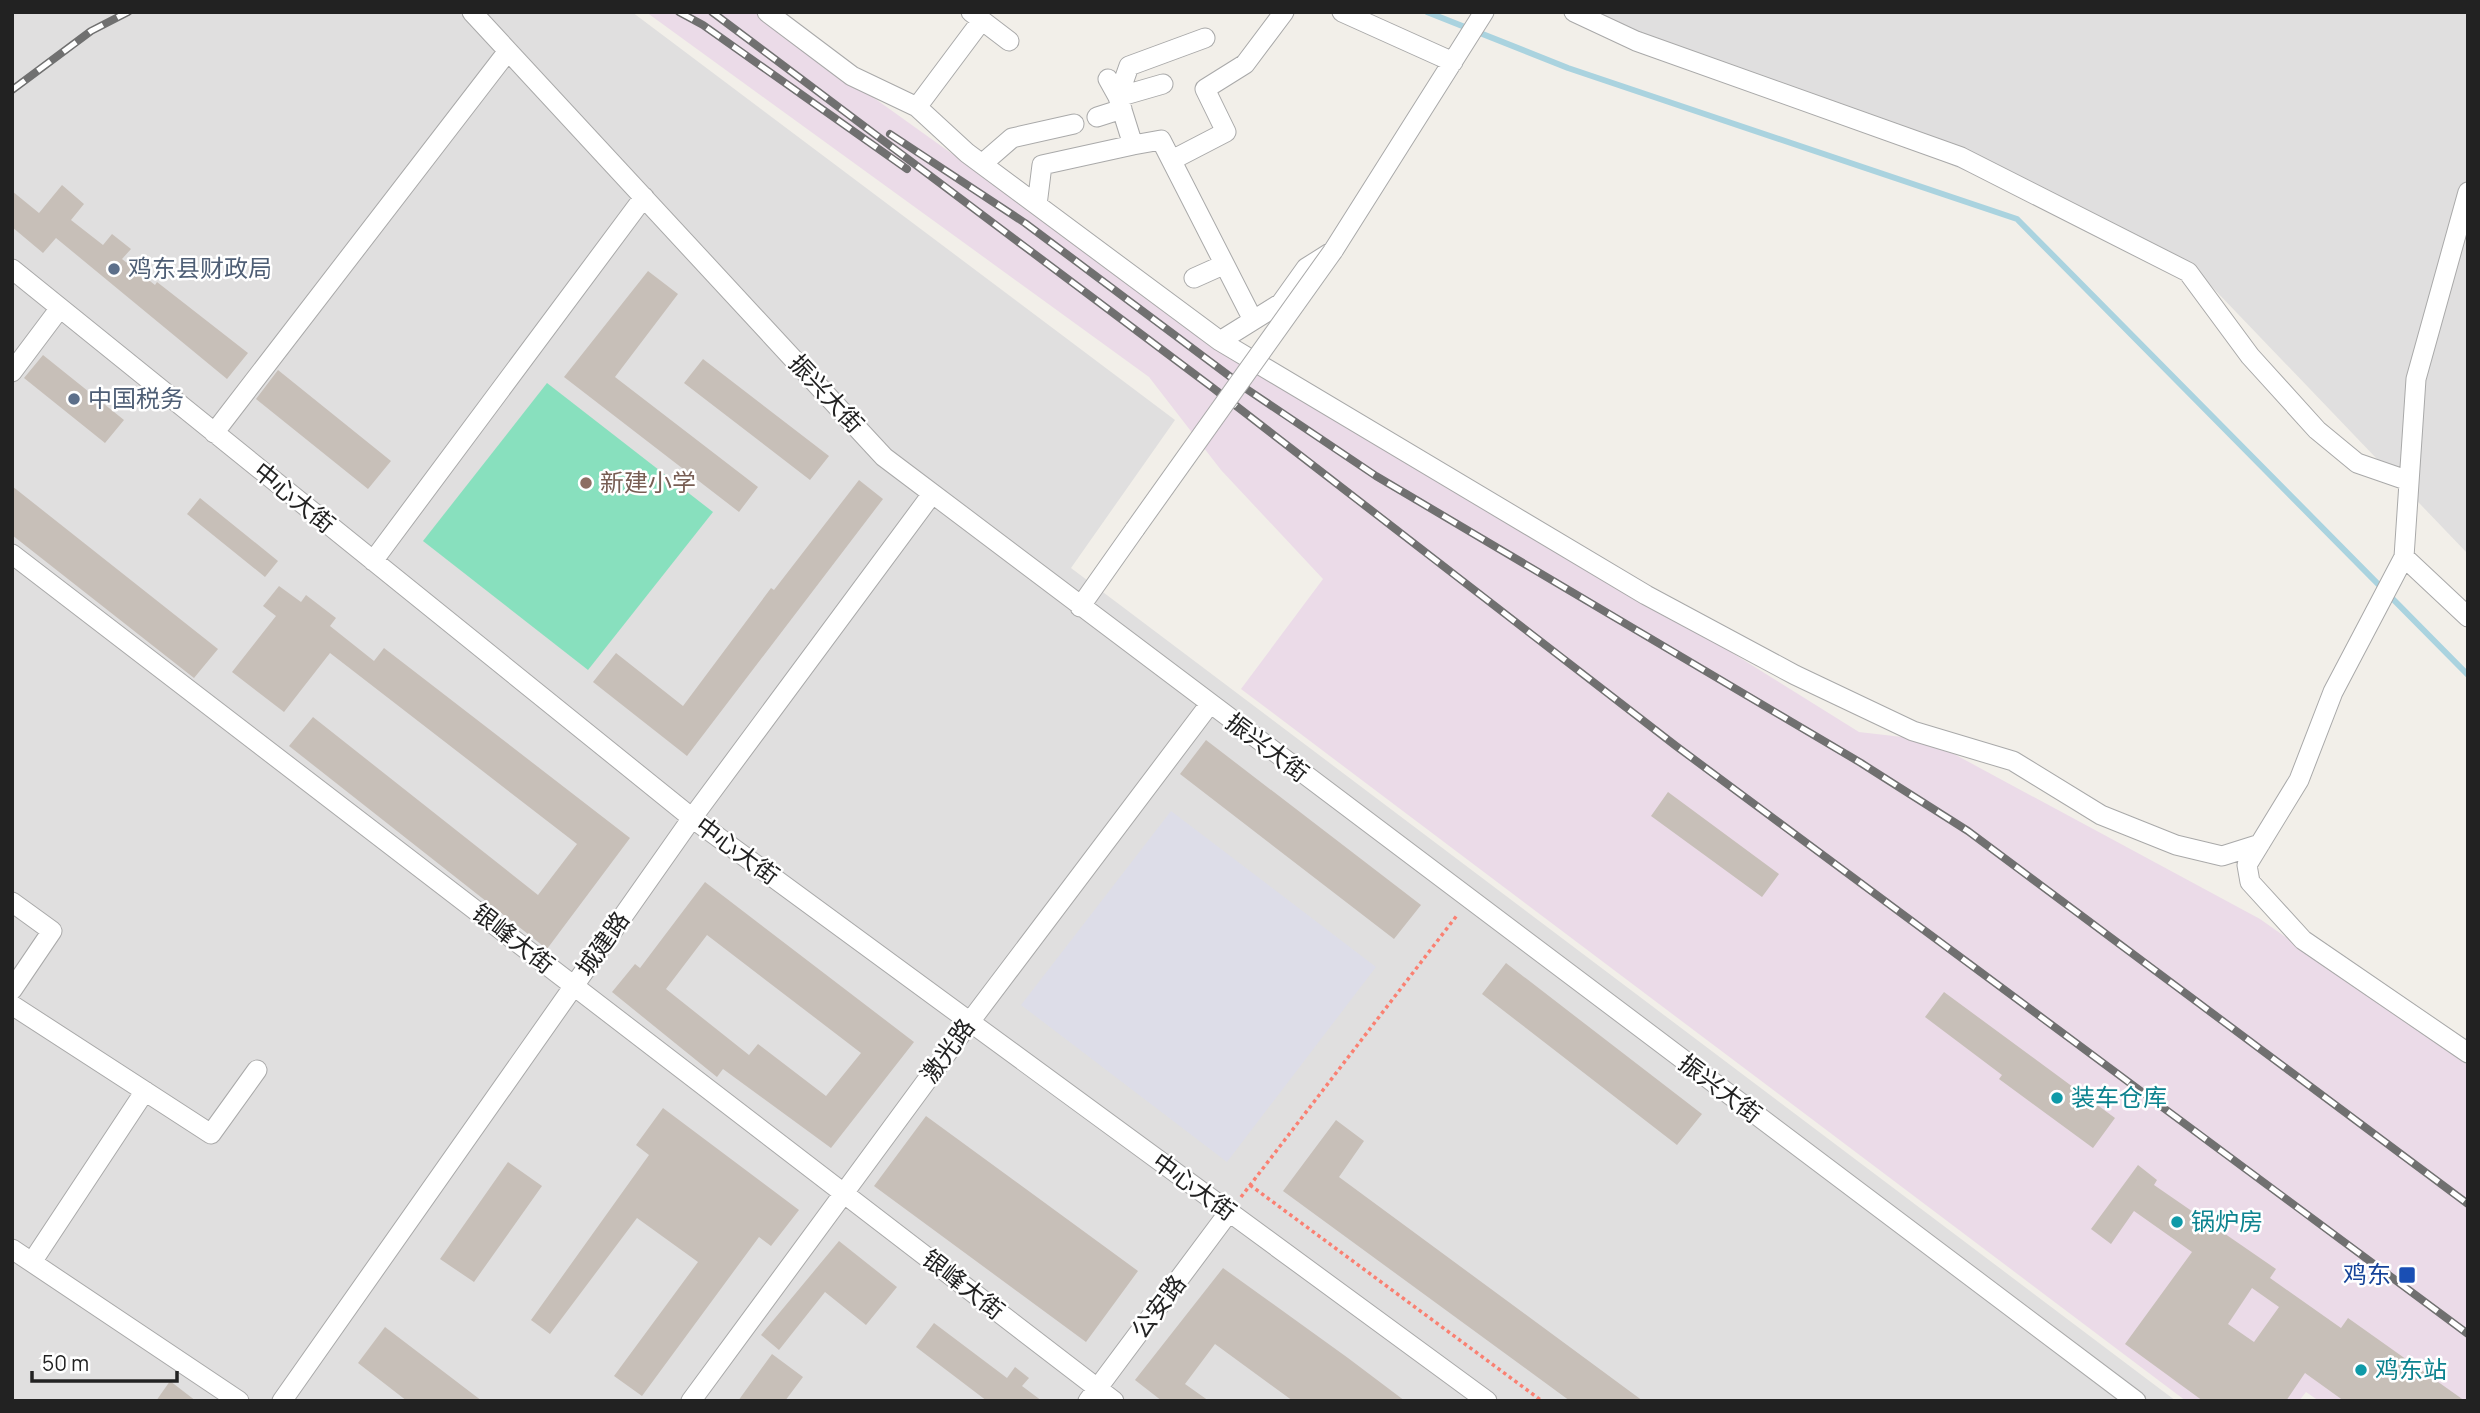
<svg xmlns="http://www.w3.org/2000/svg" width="2480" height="1413" viewBox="0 0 2480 1413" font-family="Manrope,'Noto Sans SC',sans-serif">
<rect width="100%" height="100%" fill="#f2efe9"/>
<!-- residential -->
<path fill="#e0dfdf" d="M12 12H632L1175 420 1071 568 2176 1401H12Z
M1584 12H2468V554L2191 265Z"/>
<!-- industrial -->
<path fill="#ebdbe8" d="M646 12H754L1272 383 1281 371 1859 732 1928 740 2260 919 2468 1065V1401H2319L2306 1392 2299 1401H2186L1241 689 1323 579 1221 470 1149 377Z"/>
<!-- pitch -->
<path fill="#88e0be" d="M547 383 713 512 588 670 423 541Z"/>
<!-- plaza -->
<path fill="#dddde8" d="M1171 811 1376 967 1227 1162 1021 1005Z"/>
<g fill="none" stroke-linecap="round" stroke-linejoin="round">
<!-- stream -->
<path stroke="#aad3df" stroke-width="6" d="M1427 12 1568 68 2017 219 2468 675"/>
</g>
<!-- building -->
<path fill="#c7bfb8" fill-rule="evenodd" d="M62 185 84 204 71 220 103 245 112 234 131 249 122 259 155 285 157 282 248 353 227 379 56 238 43 253 12 227V191L39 213Z
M648 271 678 294 615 377 758 487 739 512 564 377Z
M43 355 124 420 105 443 24 378Z
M703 359 829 456 810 480 684 383Z
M278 370 391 461 368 489 256 399Z
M859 480 883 499 687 756 593 682 616 653 683 706 771 588 774 590Z
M12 486 218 649 194 678 12 535Z
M200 498 278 561 265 577 187 514Z
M279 586 301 602 306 595 336 618 330 626 374 661 384 648 630 838 547 949 289 746 313 717 538 895 577 844 330 653 284 712 232 672 276 616 263 606Z
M1206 740 1421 905 1394 939 1180 774Z
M1668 792 1779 874 1762 897 1651 816Z
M705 882 914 1042 831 1148 723 1069 717 1077 612 992 635 964 640 968ZM707 935 861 1053 826 1096 758 1044 749 1055 666 989Z
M1506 963 1702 1114 1677 1145 1482 994Z
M1944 992 2115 1118 2093 1148 1999 1079 2002 1075 1925 1017Z
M663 1108 799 1210 771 1246 759 1237 642 1396 614 1376 698 1262 637 1218 550 1334 531 1320 649 1155 636 1145Z
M926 1116 1138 1271 1086 1342 874 1186Z
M1336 1120 1364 1141 1339 1177 1643 1401H1570L1283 1191Z
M508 1162 542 1186 474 1282 440 1259Z
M2138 1165 2157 1180 2154 1185 2276 1269 2270 1278 2341 1328 2348 1318 2465 1401H2344L2305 1373 2286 1401H2203L2125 1344 2192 1252 2134 1211 2111 1244 2091 1229ZM2252 1288 2279 1307 2254 1342 2228 1324Z
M839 1241 897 1287 866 1325 825 1292 779 1350 761 1335Z
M1223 1268 1348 1358 1405 1401H1293L1215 1344 1185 1384 1209 1401H1162L1135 1380Z
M934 1323 1007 1378 1015 1367 1029 1378 1022 1386 1042 1401H987L916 1347Z
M385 1327 482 1401H407L358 1363Z
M772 1354 803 1377 785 1401H738Z
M170 1381 196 1401H156Z"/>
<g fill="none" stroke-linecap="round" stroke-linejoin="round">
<defs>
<path id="minor" d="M472 12 884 457 2136 1401
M767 12 852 76 917 107 967 153 1220 341 1281 303 1306 268 1333 251 1484 12
M971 12 1009 41
M1342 12 1453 62
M1574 12 1636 41 1961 157 2188 272 2250 356 2317 430 2357 463 2409 481
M1205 38 1129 66 1118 97 1133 145 1161 140 1253 320
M1108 79 1118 97 1163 84
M917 107 982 20
M1097 117 1122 109
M1172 160 1226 132 1205 89 1245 64 1284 12
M982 164 1012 138 1074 124
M2468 192 2416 379 2404 557 2333 692 2299 780 2247 865 2250 882 2303 940 2468 1053
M1037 205 1042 165 1133 145
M12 269 692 818 1487 1401
M1194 278 1223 265
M1220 341 1646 595 1795 675 1913 731 2013 761 2101 815 2176 845 2222 856 2260 844
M12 372 60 308
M214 433 508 51
M12 554 1114 1401
M2404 557 2468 617
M373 561 644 197
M1080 607 1135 529
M12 902 52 931 12 990
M12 1005 211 1134 257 1070
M12 1249 239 1401
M32 1262 145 1091
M282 1401 692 818 932 494
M691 1401 969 1023 1209 705
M1088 1401 1229 1212"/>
</defs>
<!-- minor casing -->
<use href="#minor" stroke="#a9a9a9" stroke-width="21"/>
<!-- path -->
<path stroke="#fa8072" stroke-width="3.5" stroke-dasharray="3.5 3.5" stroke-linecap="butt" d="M1250 1185 1542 1401
M1241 1197 1458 914"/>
<!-- minor -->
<use href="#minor" stroke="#fff" stroke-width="19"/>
<defs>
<path id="rail" d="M679 12 703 25 907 169
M712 12 1213 388 1676 746 2468 1334
M12 90 91 31 128 12
M890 134 1025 223 1248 390 1376 476 1861 763 1968 831 2468 1204"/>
</defs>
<!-- rail casing -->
<use href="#rail" stroke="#707070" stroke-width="8"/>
<!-- rail -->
<use href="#rail" stroke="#fff" stroke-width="5" stroke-dasharray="16" stroke-linecap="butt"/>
<defs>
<path id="minor-bridge" d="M1135 529 1333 251"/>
</defs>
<!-- minor-bridge casing -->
<use href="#minor-bridge" stroke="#a9a9a9" stroke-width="21" stroke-linecap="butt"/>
<!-- minor-bridge -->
<use href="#minor-bridge" stroke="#fff" stroke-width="19"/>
</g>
<!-- markers -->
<g fill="#5c6f8a" stroke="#fff" stroke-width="2.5">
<circle cx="114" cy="269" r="7"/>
<circle cx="74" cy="399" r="7"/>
</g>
<circle fill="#8d6e63" stroke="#fff" stroke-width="2.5" cx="586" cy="483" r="7"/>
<g fill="#0f9aa8" stroke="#fff" stroke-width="2.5">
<circle cx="2057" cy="1098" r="7"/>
<circle cx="2177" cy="1222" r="7"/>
<circle cx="2361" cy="1370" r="7"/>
</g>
<rect fill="#1a4fb4" stroke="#fff" stroke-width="2.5" x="2398" y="1266" width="18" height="18" rx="3.5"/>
<g text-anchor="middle" stroke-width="5" stroke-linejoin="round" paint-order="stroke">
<!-- service labels -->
<g font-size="24" fill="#4e5e75" stroke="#fff" text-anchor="start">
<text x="128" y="277">鸡东县财政局</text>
<text x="88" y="407">中国税务</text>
</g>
<!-- street labels -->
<g font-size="24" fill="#222" stroke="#fff">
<text transform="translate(826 394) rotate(47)" y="8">振兴大街</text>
<text transform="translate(294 498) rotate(39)" y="8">中心大街</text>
<text transform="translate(1267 748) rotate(37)" y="8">振兴大街</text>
<text transform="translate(737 851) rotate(36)" y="8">中心大街</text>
<text transform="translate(513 939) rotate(38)" y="8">银峰大街</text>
<text transform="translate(603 944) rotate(-55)" y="8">城建路</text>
<text transform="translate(948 1051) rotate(-54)" y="8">激光路</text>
<text transform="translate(1720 1089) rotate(37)" y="8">振兴大街</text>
<text transform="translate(1194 1187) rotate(36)" y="8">中心大街</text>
<text transform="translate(963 1285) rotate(38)" y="8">银峰大街</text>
<text transform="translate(1159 1307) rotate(-53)" y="8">公安路</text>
</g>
<!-- education labels -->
<g font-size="24" fill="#785e54" stroke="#fff" text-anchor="start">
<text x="600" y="491">新建小学</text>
</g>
<!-- culture labels -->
<g font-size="24" fill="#0d838f" stroke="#fff" text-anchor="start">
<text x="2071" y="1106">装车仓库</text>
<text x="2191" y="1230">锅炉房</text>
<text x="2375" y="1378">鸡东站</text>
</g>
<!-- transit labels -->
<g font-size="24" fill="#164399" stroke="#fff" text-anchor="end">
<text x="2391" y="1283">鸡东</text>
</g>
</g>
<!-- border -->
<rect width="2480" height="1413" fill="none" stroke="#222222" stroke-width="28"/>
<!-- scale -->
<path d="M32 1371v10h145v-10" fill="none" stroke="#222222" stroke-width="3.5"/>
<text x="42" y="1371" font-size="21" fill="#222222" stroke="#ffffff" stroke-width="5" paint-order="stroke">50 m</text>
</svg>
